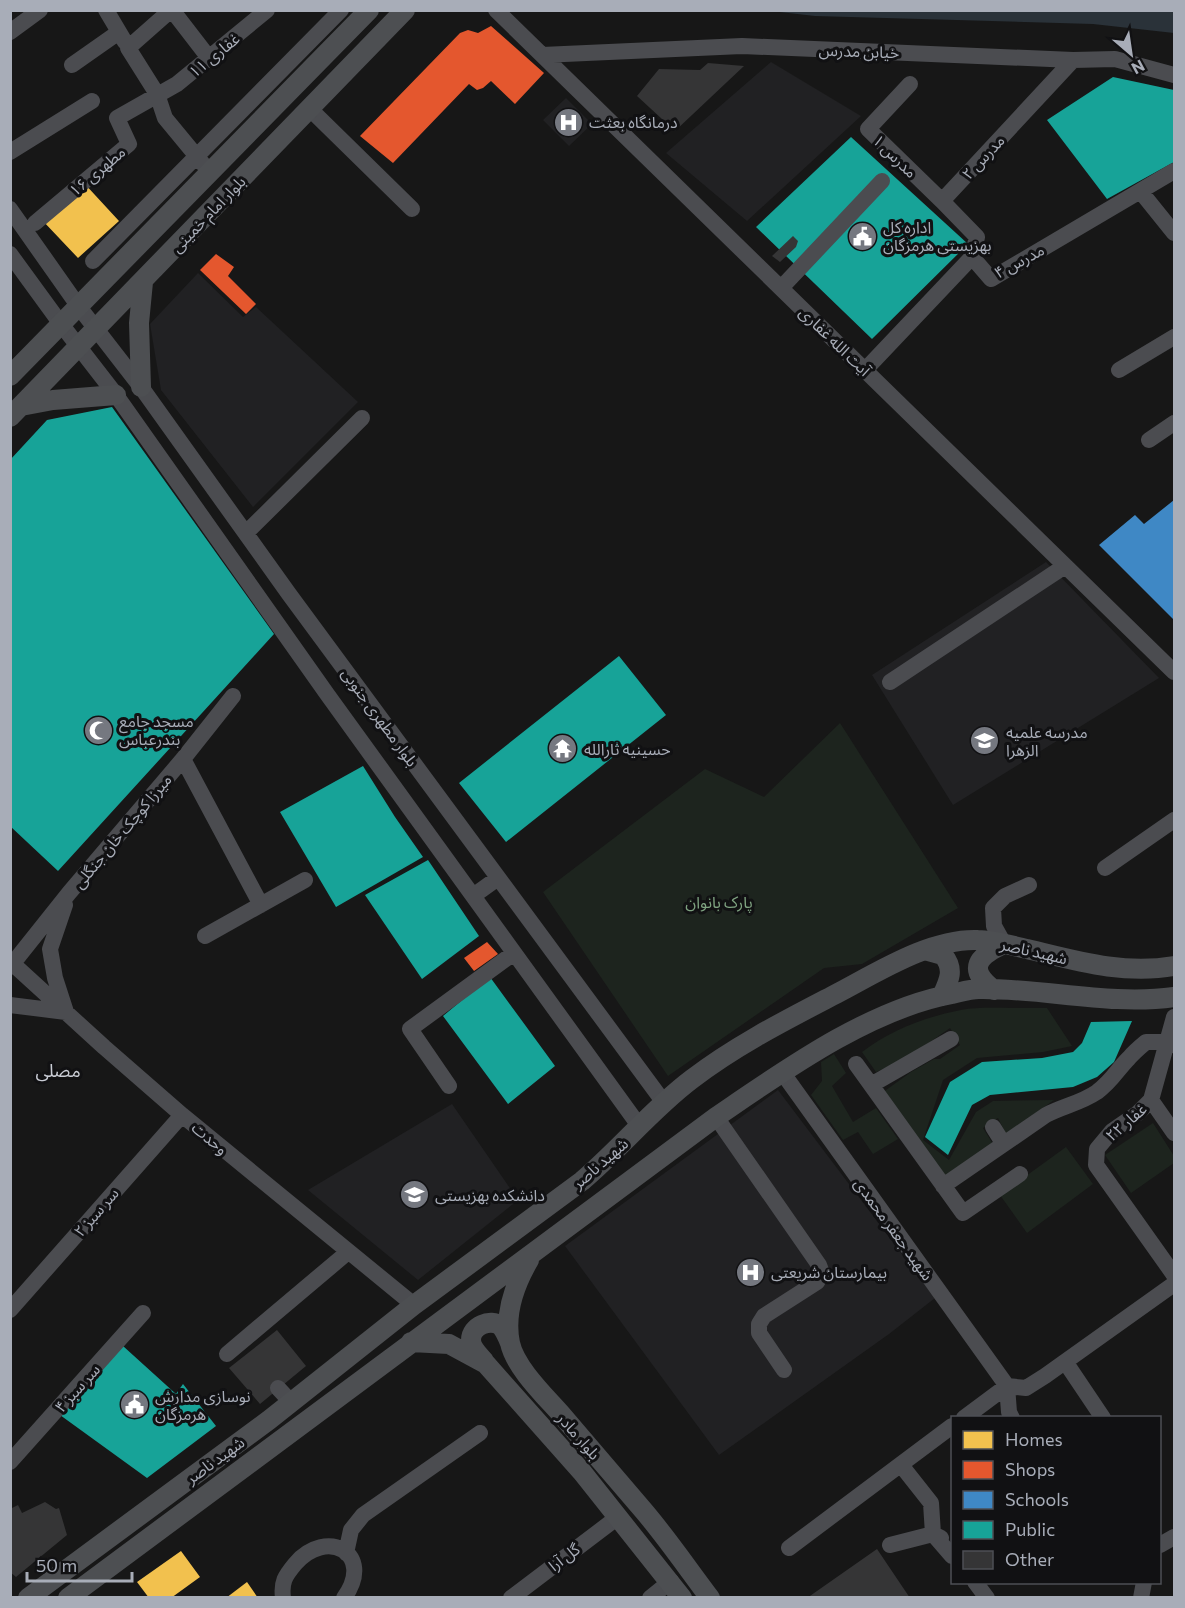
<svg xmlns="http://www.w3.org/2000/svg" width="1185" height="1608" viewBox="0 0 1185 1608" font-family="Commissioner,'Noto Sans Arabic',sans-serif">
<rect width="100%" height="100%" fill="#171717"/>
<!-- built -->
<path fill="#212123" d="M771 62 861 116 747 221 666 153Z
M566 98 592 124 569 146 543 120Z
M198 273 243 317 256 307 358 402 253 507 161 390 150 324Z
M1046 562 1159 678 953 805 872 675Z
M778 1090 935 1298 889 1334 719 1455 565 1246Z
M452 1104 518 1200 418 1280 308 1190Z"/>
<!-- green -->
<path fill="#1d241e" d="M840 723 958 908 862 964 824 968 668 1076 543 892 705 769 764 797Z
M1012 1008H1047L1072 1046 1043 1052 977 1058 943 1080 923 1140 949 1160 976 1112 993 1101 1054 1100 1006 1134 998 1118 983 1128 993 1144 944 1180 882 1093 911 1072 934 1059H940L960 1045 950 1028 906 1059 876 1072 862 1052C891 1030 925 1017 961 1010 977 1007 996 1008 1012 1008Z
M834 1054 846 1073 832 1086 853 1122 876 1108 898 1139 873 1154 858 1132 843 1140 811 1095 822 1081 821 1062Z
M1153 1123 1174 1156V1163L1131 1193 1105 1155Z
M1066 1147 1093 1184 1027 1233 1000 1195Z"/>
<!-- water -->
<path fill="#2a3239" d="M771 11H1174V33L1093 24 815 16Z"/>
<!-- homes -->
<path fill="#f2c14e" d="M83 182 119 221 78 258 42 220Z
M181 1551 200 1577 171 1598H149L137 1582Z
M247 1582 258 1598H226Z"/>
<!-- shops -->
<path fill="#e4572e" d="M491 26 544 73 515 104 491 81 483 88 477 90 469 84 393 163 360 136 460 33 468 30 478 33Z
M216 254 234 267 228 276 256 304 246 314 200 270Z
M487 942 498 954 474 971 464 958Z"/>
<!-- schools -->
<path fill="#3f88c5" d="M1174 500V620L1099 545 1135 515 1144 524Z"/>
<!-- public -->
<path fill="#17a398" d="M1113 77 1174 90V162L1107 199 1047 120Z
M851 137 968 244 872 339 756 227Z
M112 407 274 634 58 871 10 826V460L47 420Z
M619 656 666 715 506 842 459 783Z
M363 766 395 817 423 857 336 907 280 812Z
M428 860 479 936 422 979 365 895Z
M490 977 555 1066 508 1104 443 1016Z
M1132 1021 1114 1062 1097 1077 1073 1087 990 1095 972 1105 948 1155 925 1137 950 1082 982 1062 1042 1058 1073 1052 1082 1043 1091 1022Z
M123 1346 176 1394 183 1384 216 1426 147 1478 60 1415Z"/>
<!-- building -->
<path fill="#353536" d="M708 63 744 66 675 131 637 96 659 69 700 70Z
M793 236 798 241 796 247 780 262 772 256Z
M277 1330 306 1366 260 1404 229 1368Z
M45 1502 56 1509 59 1508 67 1535 16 1577 10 1572V1509L18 1505 22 1513Z
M877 1549 910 1598H807Z"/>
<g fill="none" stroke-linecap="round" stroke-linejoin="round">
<!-- minor -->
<path stroke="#4b4c50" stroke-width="16" d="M106 10 125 42
M171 10 128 48 157 94 165 118 203 164
M172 10 209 58
M496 10 1174 672
M10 32 40 10
M542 55 742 46 1073 60 1115 59 1174 75
M72 65 119 32
M910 84 868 129 942 201
M310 109 412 209
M10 152 92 101
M1141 192 1174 233
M10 209 79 307 141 387 289 594 665 1104
M35 223 129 144 117 118 177 84 267 10
M10 254 61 324 116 395 327 694 640 1127
M972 257 991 279 1174 171
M93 261 341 10
M781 288 882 181
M865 370 972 257 977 237 942 201 1073 60
M1119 370 1174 337
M1149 440 1174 423
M246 533 362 418
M890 682 1065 566
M183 759 261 905
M1105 868 1174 820
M473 896 498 878
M205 936 305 880
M1004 944 994 926 993 908 1005 896 1029 885
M13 964 104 1047 182 1115 414 1305
M10 967 69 893 183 759 233 696
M10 1005 66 1012 55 978 50 949 65 905
M1174 1017 1151 1100 1138 1113 1112 1131 1097 1149 1096 1165 1174 1275
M856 1064 963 1213 1020 1174
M782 1072 1007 1386 1009 1412 1012 1418
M871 1085 951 1039
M449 1086 410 1029 514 953
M1151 1100 1174 1133
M716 1117 819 1265 822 1273 817 1282 764 1316 759 1324V1333L784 1370
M993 1127 1003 1143
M943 1186 1046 1115C1063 1106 1081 1103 1097 1092 1113 1080 1116 1071 1129 1058 1134 1052 1140 1047 1146 1042H1168L1174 1045
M10 1310 182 1115
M227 1354 348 1252
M1066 1363 1103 1418
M278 1388 291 1402
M964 1418 1007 1386 1026 1388 1045 1376 1174 1284
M10 1462 143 1313
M901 1465 931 1503 933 1534 952 1556
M890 1545 933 1534 941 1538
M1160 1545 1174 1537
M789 1548 952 1426
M346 1553 351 1530 363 1515 480 1433
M975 1582 987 1598
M283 1598C281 1582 285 1576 295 1564 326 1527 376 1553 344 1598
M511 1598 618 1517
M650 1598 671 1581
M1141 1598 1144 1582"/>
<!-- major -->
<path stroke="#4d4f52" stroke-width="20" d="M10 376 369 10
M141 387 139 323 143 282
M21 406 53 400 116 395
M10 417 405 10
M925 950 943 955C955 969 949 981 942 996
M994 990C966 969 978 956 1004 944
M529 1260C515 1284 504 1314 510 1343 515 1367 544 1395 560 1413 588 1446 616 1478 643 1510 667 1538 688 1569 710 1598
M411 1342 449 1344 486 1364 582 1472 682 1598
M484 1361C479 1355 471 1348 471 1340 471 1326 490 1318 501 1326 505 1331 508 1338 510 1343
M28 1598 269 1420 414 1305 582 1181C620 1149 652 1109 692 1079 735 1046 784 1021 832 996 875 974 929 938 978 940 995 940 1012 946 1027 949 1077 961 1124 975 1174 966
M68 1598 716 1117C785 1070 870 1009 952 994 961 992 970 989 979 989 1044 988 1110 1006 1174 997"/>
</g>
<!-- icons -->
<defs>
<symbol id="hospital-disc" viewBox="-11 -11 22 22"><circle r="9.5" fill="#757880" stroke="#111113"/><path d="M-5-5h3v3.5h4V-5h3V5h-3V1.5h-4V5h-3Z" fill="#fff"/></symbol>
<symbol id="civic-disc" viewBox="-11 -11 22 22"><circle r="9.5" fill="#757880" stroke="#111113"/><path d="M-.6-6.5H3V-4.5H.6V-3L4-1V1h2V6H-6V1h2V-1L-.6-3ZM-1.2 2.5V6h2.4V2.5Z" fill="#fff"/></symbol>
<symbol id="mosque-disc" viewBox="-11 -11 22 22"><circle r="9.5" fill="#757880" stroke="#111113"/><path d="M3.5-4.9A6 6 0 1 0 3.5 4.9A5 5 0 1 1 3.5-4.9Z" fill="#fff"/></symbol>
<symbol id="university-disc" viewBox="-11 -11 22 22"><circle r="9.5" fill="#757880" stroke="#111113"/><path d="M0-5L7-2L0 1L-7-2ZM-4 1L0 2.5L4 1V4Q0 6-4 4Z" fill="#fff"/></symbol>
<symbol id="temple-disc" viewBox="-11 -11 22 22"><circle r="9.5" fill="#757880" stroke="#111113"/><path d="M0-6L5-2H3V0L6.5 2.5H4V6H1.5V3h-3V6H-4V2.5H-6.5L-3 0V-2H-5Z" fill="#fff"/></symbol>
</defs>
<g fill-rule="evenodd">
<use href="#hospital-disc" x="552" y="106" width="33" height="33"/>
<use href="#civic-disc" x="846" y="220" width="33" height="33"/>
<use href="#mosque-disc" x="82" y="714" width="33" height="33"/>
<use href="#university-disc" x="968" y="724" width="33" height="33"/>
<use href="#temple-disc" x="546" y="732" width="33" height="33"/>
<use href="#university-disc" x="398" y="1178" width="33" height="33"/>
<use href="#hospital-disc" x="734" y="1256" width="33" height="33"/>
<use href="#civic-disc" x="118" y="1388" width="33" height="33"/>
</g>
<g text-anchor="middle" stroke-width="6" stroke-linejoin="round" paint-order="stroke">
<!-- street labels -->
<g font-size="16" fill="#a8adb8" stroke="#111113">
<text transform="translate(859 51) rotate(2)" y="6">خیابن مدرس</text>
<text transform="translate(214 55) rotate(-39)" y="6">غفاری ۱۱</text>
<text transform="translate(895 156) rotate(44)" y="6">مدرس ۱</text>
<text transform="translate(983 157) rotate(-47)" y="6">مدرس ۲</text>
<text transform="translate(97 171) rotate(-40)" y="6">مطهری ۱۶</text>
<text transform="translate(208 214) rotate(-46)" y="6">بلوار امام خمینی</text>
<text transform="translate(1019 261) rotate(-28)" y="6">مدرس ۴</text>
<text transform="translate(835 341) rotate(44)" y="6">آیت الله غفاری</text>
<text transform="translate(380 717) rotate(54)" y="6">بلوار مطهری جنوبی</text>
<text transform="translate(122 831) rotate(-50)" y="6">میرزا کوچک خان جنگلی</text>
<text transform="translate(1034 951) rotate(13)" y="6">شهید ناصر</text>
<text transform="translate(1126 1122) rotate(-41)" y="6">غفار ۲۲</text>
<text transform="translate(210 1138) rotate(40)" y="6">وحدت</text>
<text transform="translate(600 1163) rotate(-41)" y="6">شهید ناصر</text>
<text transform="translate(96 1212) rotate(-49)" y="6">سر سبز ۲</text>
<text transform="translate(894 1229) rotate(54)" y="6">شهید جعفر محمدی</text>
<text transform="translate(77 1388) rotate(-48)" y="6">سر سبز ۴</text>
<text transform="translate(579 1436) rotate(49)" y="6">بلوار مادر</text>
<text transform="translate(215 1460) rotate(-36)" y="6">شهید ناصر</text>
<text transform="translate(564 1557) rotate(-37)" y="6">گل آرا</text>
</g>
<!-- poi labels -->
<g font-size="16" fill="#a8adb8" stroke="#111113" text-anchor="start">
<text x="589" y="128">درمانگاه بعثت</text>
<text x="883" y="233">اداره کل<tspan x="883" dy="18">بهزیستی هرمزگان</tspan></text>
<text x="119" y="727">مسجد جامع<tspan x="119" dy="18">بندرعباس</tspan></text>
<text x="1006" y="738">مدرسه علمیه<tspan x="1006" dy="18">الزهرا</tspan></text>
<text x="584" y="755">حسینیه ثارالله</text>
<text x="435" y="1201">دانشکده بهزیستی</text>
<text x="771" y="1278">بیمارستان شریعتی</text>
<text x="155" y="1402">نوسازی مدارش<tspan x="155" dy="18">هرمزگان</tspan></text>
</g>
<!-- park labels -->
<g font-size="16" fill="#7fa381" stroke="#111113">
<text x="719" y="908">پارک بانوان</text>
</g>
<!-- neighbourhood labels -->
<g font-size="18" fill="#c9ccd4" stroke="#111113">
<text x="58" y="1077">مصلی</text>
</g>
</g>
<!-- border -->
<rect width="1185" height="1608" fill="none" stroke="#a8adb8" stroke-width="24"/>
<!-- legend -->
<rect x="951" y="1416" width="210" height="168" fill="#111113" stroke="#4d4f55" stroke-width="1.5"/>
<rect x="963" y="1431" width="30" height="18" fill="#f2c14e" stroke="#4d4f55" stroke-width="1.5"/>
<text x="1005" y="1446" font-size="18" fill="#a8adb8">Homes</text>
<rect x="963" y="1461" width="30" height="18" fill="#e4572e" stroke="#4d4f55" stroke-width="1.5"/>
<text x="1005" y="1476" font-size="18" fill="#a8adb8">Shops</text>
<rect x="963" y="1491" width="30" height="18" fill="#3f88c5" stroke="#4d4f55" stroke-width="1.5"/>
<text x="1005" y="1506" font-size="18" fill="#a8adb8">Schools</text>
<rect x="963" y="1521" width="30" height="18" fill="#17a398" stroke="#4d4f55" stroke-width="1.5"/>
<text x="1005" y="1536" font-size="18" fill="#a8adb8">Public</text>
<rect x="963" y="1551" width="30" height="18" fill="#353536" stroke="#4d4f55" stroke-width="1.5"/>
<text x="1005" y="1566" font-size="18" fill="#a8adb8">Other</text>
<!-- north arrow -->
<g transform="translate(1131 54) rotate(151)" stroke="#111113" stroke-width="4.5" paint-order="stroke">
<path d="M0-4.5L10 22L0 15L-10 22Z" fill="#a8adb8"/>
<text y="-9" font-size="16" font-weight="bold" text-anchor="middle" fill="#a8adb8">N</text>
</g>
<!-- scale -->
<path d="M27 1572v9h105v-9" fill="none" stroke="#a8adb8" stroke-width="3"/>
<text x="36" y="1572" font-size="18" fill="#a8adb8" stroke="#111113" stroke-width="4.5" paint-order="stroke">50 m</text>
</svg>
